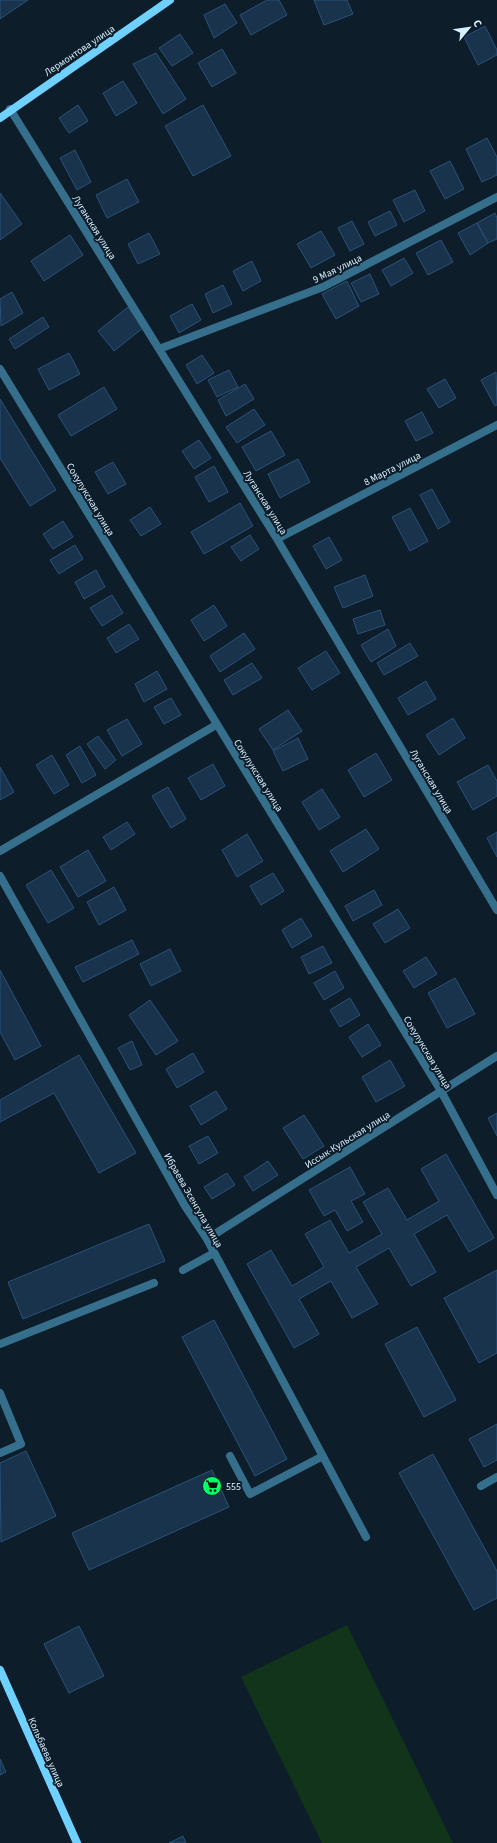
<svg xmlns="http://www.w3.org/2000/svg" width="497" height="1843" viewBox="0 0 497 1843" font-family="'Source Sans 3',sans-serif">
<rect width="100%" height="100%" fill="#0e1d2a"/>
<!-- green -->
<path fill="#11341a" d="M347 1625 453 1843H322L241 1677Z"/>
<!-- building -->
<path fill="#19334c" stroke="#29527a" d="M0 0H28L0 19Z
M267 0H279L287 15 251 35 240 15Z
M314 0H347L353 14 324 25Z
M225 4 237 23 214 38 204 15Z
M485 26 497 50V55L478 65 464 37Z
M180 34 193 53 172 66 159 48Z
M222 49 236 73 212 87 198 63Z
M156 53 186 99 163 114 133 64Z
M123 81 137 103 116 116 103 93Z
M78 105 88 121 69 133 59 118Z
M203 105 231 156 193 176 165 126Z
M487 138 497 157V175L482 182 466 149Z
M75 150 91 182 77 190 60 158Z
M450 161 464 189 445 199 430 171Z
M127 179 139 202 107 218 96 195Z
M415 190 425 211 404 222 393 200Z
M0 193 22 224 0 240Z
M390 211 397 225 375 236 368 222Z
M495 213 497 218V239L488 243 477 223Z
M352 221 364 244 350 251 338 228Z
M477 223 488 243 470 255 458 233Z
M321 231 335 255 311 268 297 244Z
M149 233 160 254 138 264 128 244Z
M70 235 83 255 44 281 31 261Z
M441 240 453 262 428 275 416 253Z
M404 258 413 273 391 286 382 270Z
M252 261 261 281 243 291 233 271Z
M370 274 379 294 361 302 351 283Z
M347 281 359 306 336 319 322 294Z
M223 285 232 304 213 313 205 294Z
M12 292 23 313 1 326 0 299Z
M192 304 201 320 179 333 170 316Z
M128 307 144 327 114 351 98 331Z
M43 317 49 327 15 349 9 339Z
M69 353 80 374 49 390 38 369Z
M202 355 214 373 197 384 186 365Z
M229 370 238 387 217 397 208 380Z
M496 372 497 405 495 406 481 380Z
M445 379 456 398 439 408 427 389Z
M245 384 254 399 226 416 218 400Z
M104 387 117 409 71 436 58 415Z
M0 399 56 490 30 506 0 458Z
M254 409 265 425 237 443 226 427Z
M422 412 433 433 416 441 405 421Z
M271 431 285 455 256 471 242 447Z
M199 440 211 458 194 469 182 451Z
M298 459 310 482 280 498 268 474Z
M113 462 126 484 108 494 95 472Z
M214 466 228 492 209 502 195 477Z
M432 489 450 522 438 529 420 495Z
M240 503 253 526 204 554 191 532Z
M150 507 161 524 141 536 130 520Z
M410 508 428 541 410 551 392 517Z
M63 521 73 537 53 549 43 534Z
M250 535 259 549 241 561 231 547Z
M329 537 342 560 326 569 313 546Z
M75 545 83 559 59 574 50 560Z
M96 570 105 587 84 599 75 582Z
M365 575 373 596 343 608 334 587Z
M112 595 123 613 102 626 90 608Z
M214 605 227 626 204 641 191 620Z
M380 610 385 625 358 634 353 619Z
M129 624 139 639 116 653 107 638Z
M388 629 396 646 371 662 361 645Z
M244 633 255 649 220 672 210 656Z
M410 643 418 656 384 675 377 663Z
M326 651 340 673 312 690 298 668Z
M252 663 262 678 233 695 224 680Z
M157 671 167 689 144 702 135 684Z
M426 681 436 699 408 715 398 698Z
M171 698 181 715 164 724 154 707Z
M288 710 302 731 273 750 259 729Z
M453 718 465 738 439 755 426 735Z
M127 719 142 744 122 756 107 730Z
M98 736 116 760 105 769 87 744Z
M298 738 308 759 283 771 273 751Z
M80 746 96 775 82 783 66 755Z
M376 753 392 780 364 797 348 770Z
M52 755 69 785 54 794 36 765Z
M213 764 225 786 201 800 188 778Z
M488 765 497 781V796L473 810 457 782Z
M0 767 14 792 0 800Z
M168 787 186 819 171 828 152 796Z
M322 789 340 817 319 830 302 802Z
M127 822 135 834 111 850 103 837Z
M366 829 379 849 343 872 330 851Z
M497 832V857L487 838Z
M247 834 263 861 237 877 222 850Z
M88 850 106 881 78 897 60 867Z
M51 870 74 908 48 923 26 885Z
M273 873 284 891 261 905 250 886Z
M114 887 126 910 99 925 87 902Z
M374 890 382 905 353 921 345 906Z
M398 909 410 928 385 943 373 924Z
M301 918 312 936 292 948 282 930Z
M132 940 139 954 83 982 75 967Z
M323 946 332 963 309 974 301 957Z
M170 949 181 971 151 986 140 964Z
M426 957 437 974 414 988 403 971Z
M0 970 41 1046 15 1060 0 1032Z
M335 971 344 988 324 1000 314 983Z
M455 978 475 1014 447 1028 428 993Z
M350 998 360 1015 340 1027 330 1010Z
M150 1000 178 1041 156 1055 129 1015Z
M368 1024 381 1045 362 1057 349 1037Z
M132 1041 142 1065 130 1070 118 1048Z
M193 1053 204 1072 177 1088 166 1069Z
M79 1055 136 1153 99 1173 54 1093 0 1122V1100Z
M390 1060 405 1086 376 1102 362 1077Z
M216 1091 227 1109 201 1125 190 1106Z
M497 1113V1136L488 1118Z
M304 1115 324 1146 303 1159 283 1128Z
M208 1136 218 1153 199 1164 189 1146Z
M446 1154 494 1238 469 1252 447 1215 414 1234 436 1272 411 1286 389 1248 356 1267 378 1304 352 1318 331 1281 299 1299 319 1334 294 1348 247 1264 271 1250 292 1286 324 1267 305 1234 330 1220 349 1253 382 1234 363 1202 388 1188 407 1220 439 1201 421 1169Z
M268 1161 278 1175 253 1191 244 1177Z
M350 1167 365 1194 351 1201 363 1222 347 1231 335 1210 324 1216 309 1190Z
M227 1173 235 1185 212 1199 204 1187Z
M149 1224 165 1261 23 1319 8 1282Z
M497 1270V1353L479 1363 444 1298Z
M214 1320 287 1459 255 1476 182 1337Z
M417 1327 456 1400 424 1417 385 1344Z
M497 1424V1460L484 1467 469 1439Z
M26 1451 56 1516 1 1542 0 1463Z
M433 1454 497 1571V1598L474 1610 399 1473Z
M212 1470 229 1507 89 1570 72 1533Z
M79 1626 104 1676 69 1693 44 1644Z
M0 1759 6 1772 0 1775Z
M183 1836 186 1843H169Z"/>
<g fill="none" stroke-linecap="round" stroke-linejoin="round">
<!-- minor -->
<path stroke="#356f8c" stroke-width="8" d="M10 109 277 539 497 910
M159 349 323 287 497 197
M0 369 441 1091 497 1195
M277 539 497 425
M0 851 216 725
M0 876 185 1206 207 1239 366 1537
M207 1239 497 1056
M183 1270 214 1253
M0 1344 154 1283
M0 1393 21 1444 0 1453
M230 1456 250 1494 323 1456
M481 1486 497 1477"/>
<!-- secondary -->
<path stroke="#6ed1ff" stroke-width="8" d="M0 118 170 0
M0 1670 77 1843"/>
</g>
<!-- icons -->
<defs>
<symbol id="supermarket-disc" viewBox="-11 -11 22 22"><circle r="9.5" fill="#03ff66" stroke="#0e1d2a"/><path d="M-6-5.5h2.5l.6 2H6L4.5 2H-2.5L-4.4-4H-6ZM-1.5 3.2a1.3 1.3 0 1 0 .1 0ZM3 3.2a1.3 1.3 0 1 0 .1 0Z" fill="#111"/></symbol>
</defs>
<g fill-rule="evenodd">
<use href="#supermarket-disc" x="201" y="1475" width="22" height="22"/>
</g>
<g text-anchor="middle" stroke-width="4" stroke-linejoin="round" paint-order="stroke">
<!-- street labels -->
<g font-size="10" fill="#d7efff" stroke="#0e1d2a">
<text transform="translate(79 50) rotate(-34)" y="4">Лермонтова улица</text>
<text transform="translate(95 227) rotate(58)" y="4">Луганская улица</text>
<text transform="translate(337 268) rotate(-26)" y="4">9 Мая улица</text>
<text transform="translate(392 468) rotate(-27)" y="4">8 Марта улица</text>
<text transform="translate(91 499) rotate(59)" y="4">Сокулукская улица</text>
<text transform="translate(266 502) rotate(58)" y="4">Луганская улица</text>
<text transform="translate(259 775) rotate(58)" y="4">Сокулукская улица</text>
<text transform="translate(432 781) rotate(59)" y="4">Луганская улица</text>
<text transform="translate(428 1052) rotate(59)" y="4">Сокулукская улица</text>
<text transform="translate(347 1139) rotate(-32)" y="4">Иссык-Кульская улица</text>
<text transform="translate(194 1200) rotate(60)" y="4">Ибраева Эсенгула улица</text>
<text transform="translate(47 1752) rotate(66)" y="4">Кольбаева улица</text>
</g>
<!-- poi labels -->
<g font-size="10" fill="#d7efff" stroke="#0e1d2a" text-anchor="start">
<text x="226" y="1490">555</text>
</g>
</g>
<!-- north arrow -->
<g transform="translate(469 28) rotate(61)" stroke="#0e1d2a" stroke-width="3" paint-order="stroke">
<path d="M0-3L7 15L0 10L-7 15Z" fill="#d7efff"/>
<text y="-6" font-size="11" font-weight="bold" text-anchor="middle" fill="#d7efff">С</text>
</g>
</svg>
